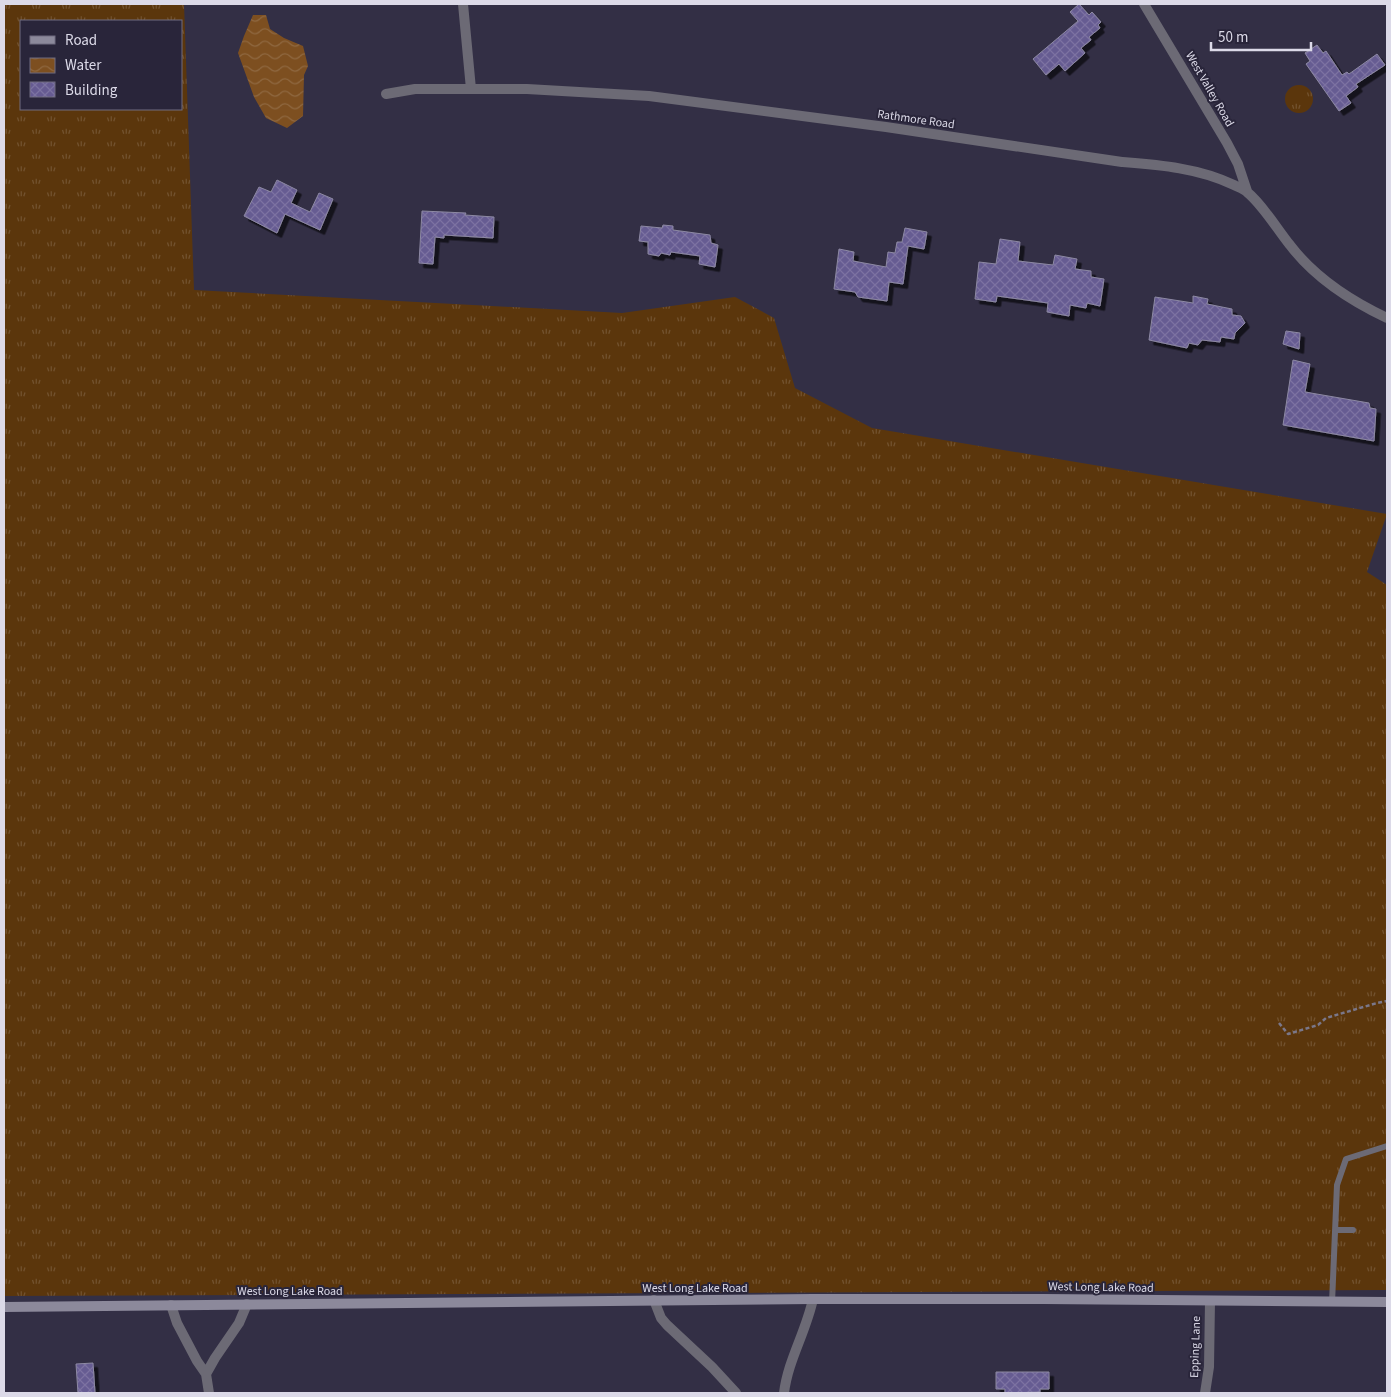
<svg xmlns="http://www.w3.org/2000/svg" width="1391" height="1397" viewBox="0 0 1391 1397" font-family="'Source Sans 3',sans-serif">
<defs>
<pattern id="grass-tufts" width="24" height="20" patternUnits="userSpaceOnUse" patternTransform="scale(1.25)"><rect width="24" height="20" fill="#5b360c"/><path d="M3 7l-1-3M5 7V3M7 7l1-3M15 17l-1-3M17 17v-4M19 17l1-3" fill="none" stroke="#72522f"/></pattern>
<pattern id="water-waves" width="16" height="10" patternUnits="userSpaceOnUse" patternTransform="scale(1.25)"><rect width="16" height="10" fill="#7d4f20"/><path d="M0 5q4-4 8 0t8 0" fill="none" stroke="#8f6840"/></pattern>
<pattern id="building-cross-hatch" width="8" height="8" patternUnits="userSpaceOnUse" patternTransform="scale(1.25)"><rect width="8" height="8" fill="#665b92"/><path d="M0 0l8 8M0 8l8-8" fill="none" stroke="#7b72a1"/></pattern>
<filter id="shadow"><feDropShadow dx="4.5" dy="4.5" stdDeviation="0" flood-color="#0009"/></filter>
</defs>
<rect width="100%" height="100%" fill="#332f45"/>
<!-- grass -->
<path fill="url(#grass-tufts)" fill-rule="evenodd" d="M4 4H184L194 290 622 313 735 297 774 318 795 388 872 428 1387 514 1367 572 1387 585V1290L4 1296ZM21 21H181V109H21Z
M1285 99a14 14 0 1 1 28 0a14 14 0 1 1-28 0Z"/>
<!-- water -->
<path fill="url(#water-waves)" d="M253 15H266L270 29 284 38 303 46 308 66 304 75 303 116 287 128 266 118 254 97 238 53 244 36Z"/>
<!-- building -->
<path fill="url(#building-cross-hatch)" stroke="#8d89a3" filter="url(#shadow)" d="M1079 4 1089 15 1092 12 1101 22 1098 25 1100 28 1089 37 1091 40 1081 48 1085 53 1065 71 1059 64 1046 75 1033 59 1078 21 1070 12Z
M1317 45 1323 53 1326 51 1342 75 1347 72 1349 74 1377 54 1385 65 1356 84 1358 87 1346 96 1351 103 1339 111 1306 64 1310 61 1305 53Z
M277 180 297 190 291 203 310 212 319 193 333 199 320 230 285 214 277 233 244 216 259 187 271 192Z
M422 211 466 213 465 215 494 217 493 238 444 235V238L435 237 433 264 419 263Z
M663 225 673 226V230L710 235 711 243 718 245 715 267 699 264 700 256 671 252 670 255 661 253 659 256 648 254V242L639 241 641 226 662 228Z
M905 228 927 232 924 249 908 246 903 284 889 282 887 301 858 297 855 292 834 289 839 249 854 252 853 261 886 267 888 252 895 253 897 242H902Z
M1000 239 1020 242 1018 261 1053 265 1055 255 1077 259 1075 269 1091 271V277L1104 279 1100 306 1087 303 1086 308 1070 305 1069 316 1047 312 1048 303 997 296 996 302 975 299 979 262 996 264Z
M1193 296 1208 299 1207 304 1232 309V315L1241 316 1245 323 1235 333 1234 339 1221 337 1220 342 1202 340 1198 345 1189 343 1187 348 1149 340 1155 297 1193 303Z
M1286 331 1300 333 1299 349 1283 344Z
M1293 360 1310 364 1305 392 1369 403 1370 408 1376 409 1374 441 1283 425Z
M93 1363 95 1393H78L76 1364Z
M996 1372H1049V1389H1040V1392L1005 1393V1389H996Z"/>
<g fill="none" stroke-linecap="round" stroke-linejoin="round">
<!-- path -->
<path stroke="#7a778a" stroke-width="2.5" stroke-dasharray="4 2.5" stroke-linecap="butt" d="M1279 1023 1288 1034 1318 1025 1326 1018 1377 1003 1387 1001"/>
<!-- lane -->
<path stroke="#6c6a75" stroke-width="6" d="M1335 1230H1353
M1332 1303 1337 1185 1346 1159 1387 1146"/>
<!-- street -->
<path stroke="#6c6a75" stroke-width="10" d="M463 4 471 89H527L649 96 886 127 1122 162C1160 165 1199 168 1234 185 1238 187 1244 189 1247 192 1263 205 1277 229 1290 245 1315 278 1351 301 1387 318
M1144 4 1227 143 1238 164 1247 191
M386 94 415 89H471
M654 1300 661 1318 667 1325 712 1367 736 1393
M171 1305 177 1323 197 1361 206 1374 209 1393
M206 1374 215 1358 239 1323 247 1304
M784 1393C788 1360 806 1332 813 1299
M1205 1393 1209 1367 1210 1301"/>
<!-- secondary -->
<path stroke="#8c899b" stroke-width="10" d="M4 1307 813 1299H1044L1387 1302"/>
</g>
<g text-anchor="middle" stroke-width="4" stroke-linejoin="round" paint-order="stroke">
<!-- street labels -->
<g font-size="12" fill="#dcdae8" stroke="#29253a">
<text transform="translate(1210 89) rotate(60)" y="4">West Valley Road</text>
<text transform="translate(916 119) rotate(8)" y="4">Rathmore Road</text>
<text transform="translate(1101 1287) rotate(1)" y="4">West Long Lake Road</text>
<text x="695" y="1292">West Long Lake Road</text>
<text x="290" y="1295">West Long Lake Road</text>
<text transform="translate(1195 1347) rotate(-88)" y="4">Epping Lane</text>
</g>
</g>
<!-- border -->
<rect width="1391" height="1397" fill="none" stroke="#dcdae8" stroke-width="10"/>
<!-- legend -->
<rect x="20" y="20" width="162" height="90" fill="#29253a" stroke="#716d80"/>
<rect x="30" y="36" width="25" height="8" fill="#8c899b" stroke="#716d80"/>
<text x="65" y="45" font-size="15" fill="#dcdae8">Road</text>
<rect x="30" y="58" width="25" height="15" fill="url(#water-waves)" stroke="#716d80"/>
<text x="65" y="70" font-size="15" fill="#dcdae8">Water</text>
<rect x="30" y="82" width="25" height="15" fill="url(#building-cross-hatch)" stroke="#716d80"/>
<text x="65" y="95" font-size="15" fill="#dcdae8">Building</text>
<!-- scale -->
<path d="M1211 42v8h100v-8" fill="none" stroke="#dcdae8" stroke-width="2.5"/>
<text x="1218" y="42" font-size="15" fill="#dcdae8" stroke="#29253a" stroke-width="4" paint-order="stroke">50 m</text>
</svg>
